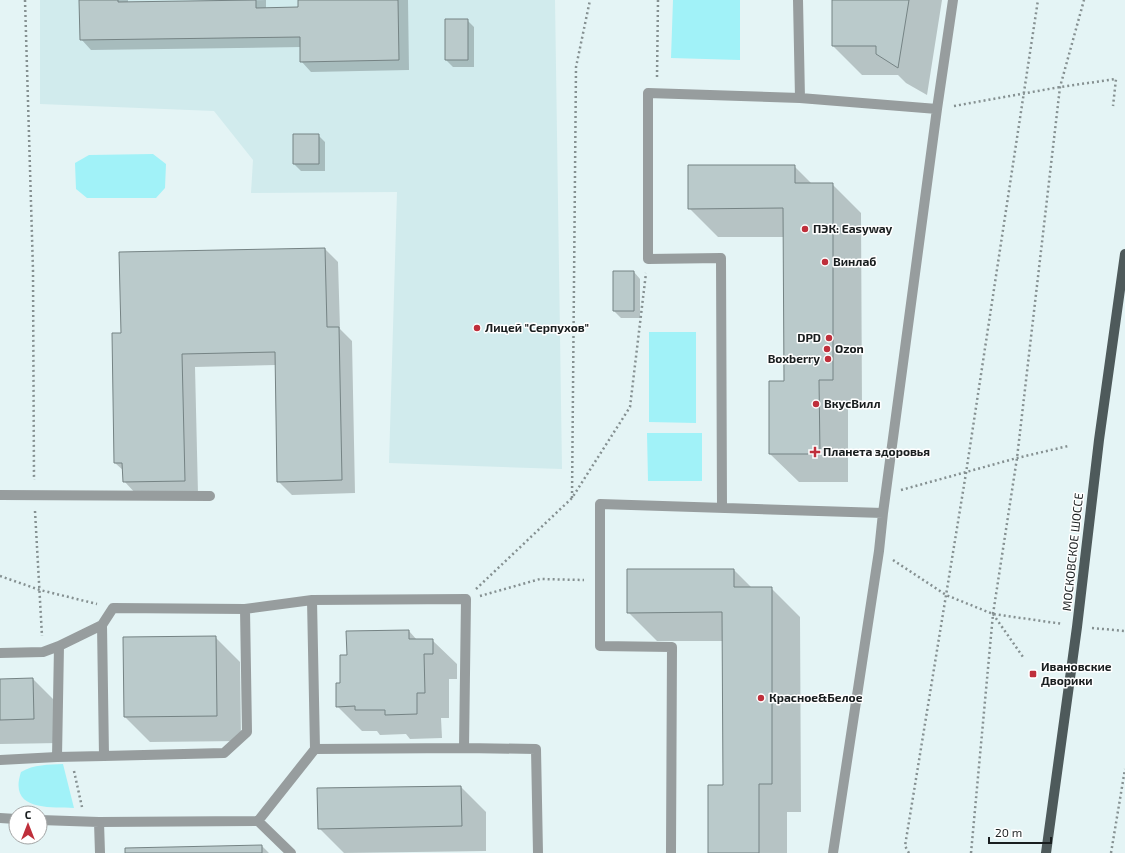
<svg xmlns="http://www.w3.org/2000/svg" width="1125" height="853" viewBox="0 0 1125 853" font-family="'Exo 2',sans-serif">
<rect width="100%" height="100%" fill="#e4f4f5"/>
<!-- built -->
<path fill="#d1ebed" d="M40 0H555L562 469 389 463 397 192 251 193 253 160 214 111 40 104Z"/>
<!-- green -->
<path fill="#a1f2f8" d="M673 0H740V60L671 58Z
M153 154 166 164 165 188 156 198H87L76 189 75 163 89 155Z
M649 332H696V423L649 422Z
M647 433H702V481H648Z
M63 764 74 808C49 807 8 811 21 772 34 764 48 765 63 764Z"/>
<!-- shadow -->
<path fill="#0003" d="M80 0H128V3L266 0V9L299 8V0H408L409 70 311 72 301 61V47L91 50 81 39Z
M833 0H942L927 95 906 83 898 75H862L833 46Z
M467 20 474 27V67H453L446 60Z
M318 135 325 142V171H301L294 164Z
M794 166 812 184H832L861 213 862 408H848V482H799L770 454 785 382 784 237H718L689 208Z
M325 249 338 262 340 329 352 341 355 493 292 495 278 481 276 365 195 367 198 494 137 495 124 481V471L115 463 122 333Z
M634 272 640 279V318H621L614 311Z
M734 570 752 588H771L800 617 801 812H787V853H709L724 786 723 641H657L628 612Z
M409 631 417 640H432L457 664V679H449V718H441L442 738 410 739 406 734 380 735 377 731H362L337 706 348 656Z
M215 637 240 662 241 741 150 742 125 717 124 638Z
M33 679 58 704 59 743 0 744V680Z
M461 787 486 812V851L344 853 319 828Z
M262 846 269 853H126Z"/>
<!-- building -->
<path fill="#bacacb" stroke="#758384" d="M79 0H118V2L256 0V8L298 7V0H398L399 60 300 62V37L80 40Z
M832 0H909L898 68 876 54V46H832Z
M445 19H468V60H445Z
M293 134H319V164H293Z
M688 165H795V183H833V380H819L820 454H769V381H784L783 208 688 209Z
M325 248 327 327H339L342 480 277 482 275 352 182 354 185 481 123 482 122 463H114L112 333H121L119 252Z
M613 271H634V311H613Z
M627 569H734V587H772V784H759V853H708V785H723L722 612 627 613Z
M409 630V639H433V654H424L425 693H417V714L385 715V710H355V706L336 707V683H340V655H347L346 631Z
M216 636 217 716 124 717 123 637Z
M33 678 34 719 0 720V679Z
M461 786 462 826 318 829 317 788Z
M262 845V853H125V848Z"/>
<g fill="none" stroke-linecap="round" stroke-linejoin="round">
<!-- path -->
<path stroke="#859091" stroke-width="2.5" stroke-dasharray="2 3" stroke-linecap="butt" d="M25 0 33 270 34 480
M657 77 658 0
M954 106 1060 87 1116 79 1113 106
M901 490 1017 458 1068 446
M572 498 576 67 590 0
M35 511 42 636
M893 560 946 595 993 614 1063 624
M0 576 40 590 97 604
M476 589 572 498 630 407 646 273
M480 596 540 579 584 580
M993 614 1023 657
M1092 628 1125 631
M74 771 82 807
M909 853 905 846 966 473 1038 0
M971 853 993 614 1017 458 1060 87 1084 0
M1111 853 1125 769"/>
<!-- minor -->
<path stroke="#979d9e" stroke-width="10" d="M798 0 800 98
M937 109 953 0
M0 495 210 496
M722 508 721 258 648 259V93L800 98 937 109 883 513
M312 600 315 749 464 748
M59 646 102 625
M0 653 43 652 59 646 57 757
M104 756 224 753 247 732 245 609
M0 760 57 757 104 756 102 625 113 608 245 609 312 600 466 599 464 748 536 749 538 853
M0 818 16 819
M40 820 99 822 258 821 315 749
M258 821 291 853
M99 822 100 853
M671 853 672 647 600 646V504L883 513 879 551 833 853"/>
<!-- major -->
<path stroke="#4e5a5b" stroke-width="10" d="M1046 853 1077 627 1099 440 1125 254"/>
</g>
<!-- markers -->
<g fill="#bf2f3b" stroke="#fff" stroke-width="1.5">
<circle cx="805" cy="229" r="4"/>
<circle cx="825" cy="262" r="4"/>
<circle cx="477" cy="328" r="4"/>
<circle cx="829" cy="338" r="4"/>
<circle cx="827" cy="349" r="4"/>
<circle cx="828" cy="359" r="4"/>
<circle cx="816" cy="404" r="4"/>
<path d="M813 446h4v4h4v4h-4v4h-4v-4h-4v-4h4z"/>
<rect x="1029" y="670" width="8" height="8" rx="2"/>
<circle cx="761" cy="698" r="4"/>
</g>
<g text-anchor="middle" stroke-width="3" stroke-linejoin="round" paint-order="stroke">
<!-- poi labels -->
<g font-size="12" font-weight="bold" fill="#191e1f" stroke="#fff" text-anchor="start">
<text x="813" y="233">ПЭК: Easyway</text>
<text x="833" y="266">Винлаб</text>
<text x="485" y="332">Лицей "Серпухов"</text>
<text x="821" y="342" text-anchor="end">DPD</text>
<text x="835" y="353">Ozon</text>
<text x="820" y="363" text-anchor="end">Boxberry</text>
<text x="824" y="408">ВкусВилл</text>
<text x="823" y="456">Планета здоровья</text>
<text x="1041" y="671">Ивановские<tspan x="1041" dy="14">Дворики</tspan></text>
<text x="769" y="702">Красное&amp;Белое</text>
</g>
<!-- street labels -->
<g font-size="12" fill="#191e1f" stroke="#fff">
<text transform="translate(1073 552) rotate(-84)" y="4">МОСКОВСКОЕ ШОССЕ</text>
</g>
</g>
<!-- north arrow -->
<g transform="translate(28 825)"><circle r="19" fill="#ffffff" stroke="#a3a5a5"/>
<path d="M0-3L7 15L0 10L-7 15Z" fill="#bf2f3b"/>
<text y="-6" font-size="11" font-weight="bold" text-anchor="middle" fill="#191e1f">С</text>
</g>
<!-- scale -->
<path d="M989 837v6h62v-6" fill="none" stroke="#191e1f" stroke-width="2"/>
<text x="995" y="837" font-size="12" fill="#191e1f" stroke="#ffffff" stroke-width="3" paint-order="stroke">20 m</text>
</svg>
